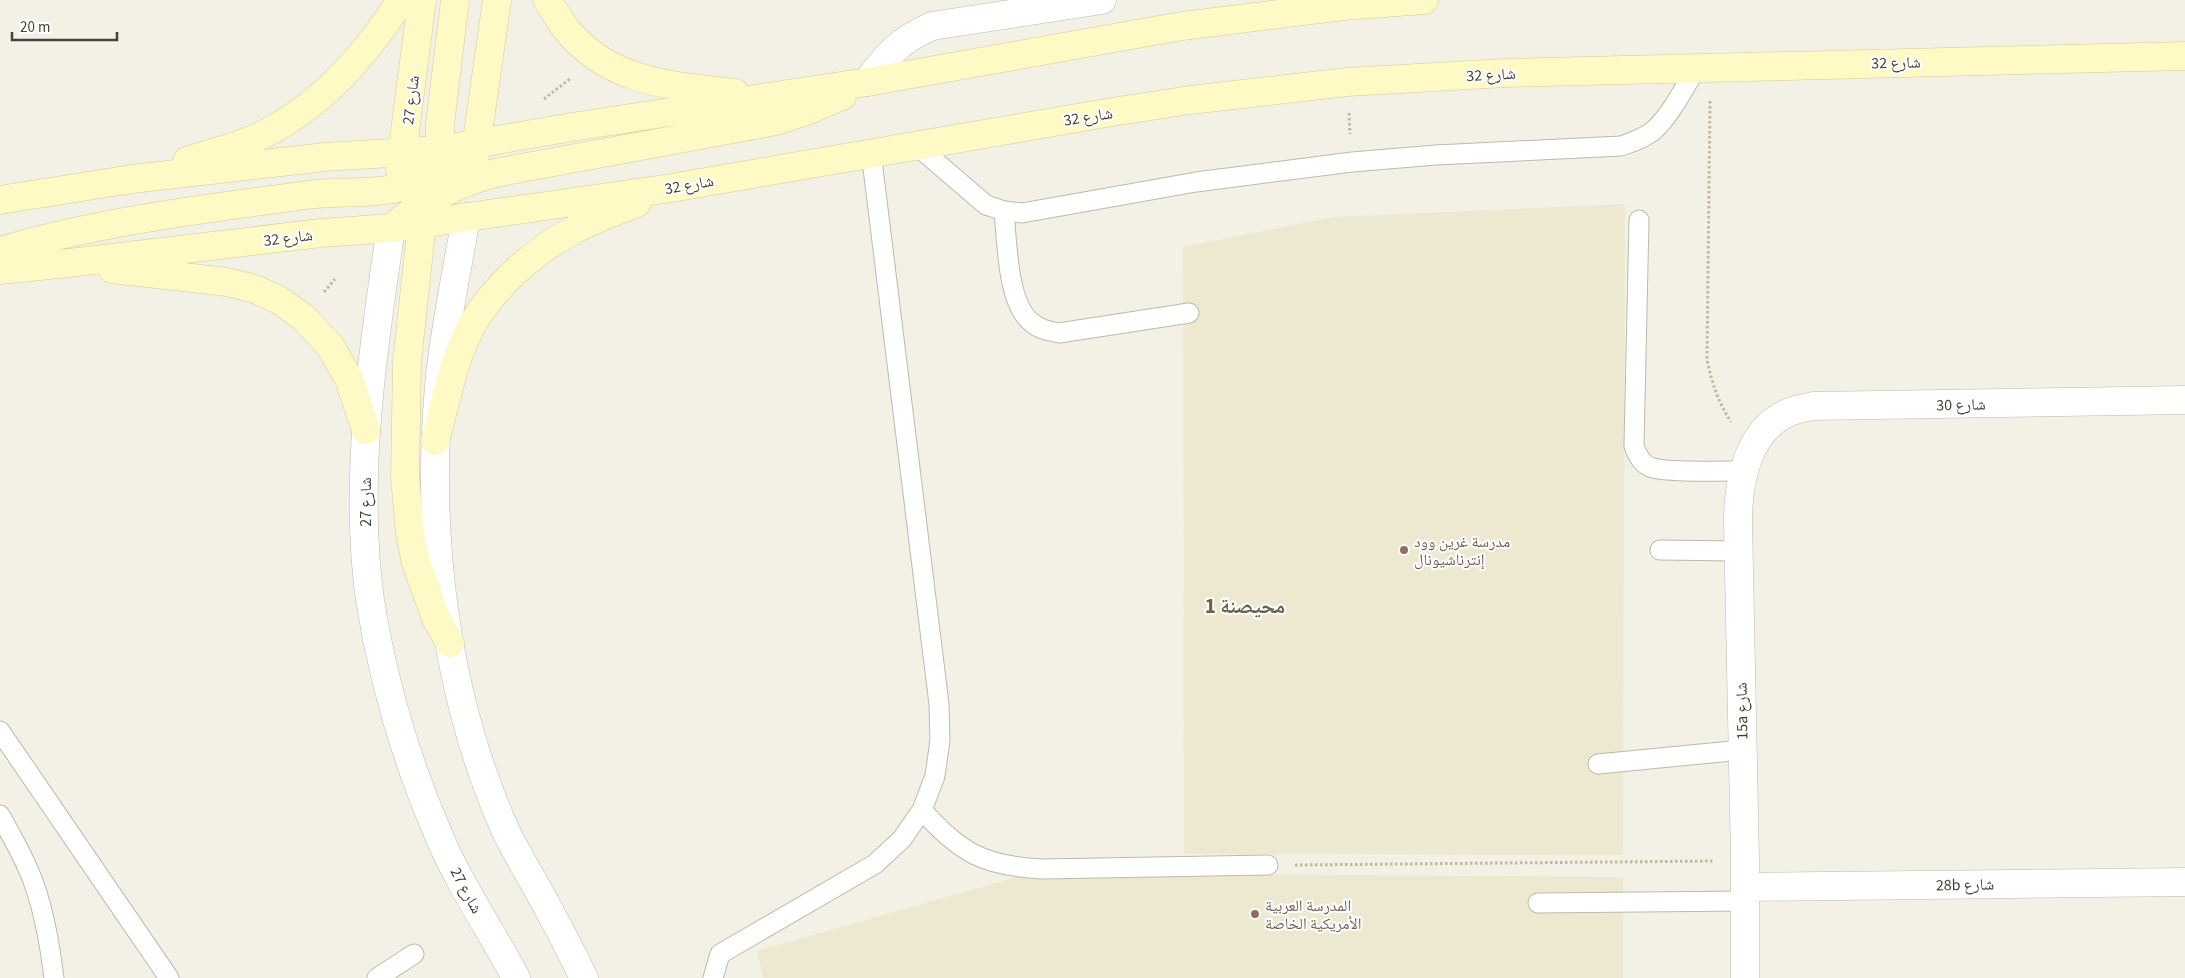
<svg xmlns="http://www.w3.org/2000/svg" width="2185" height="978" viewBox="0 0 2185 978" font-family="'Source Sans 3','Noto Naskh Arabic',sans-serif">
<rect width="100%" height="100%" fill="#f3f1e6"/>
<!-- education -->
<path fill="#ece9d0" d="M1625 204 1623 855 1184 854 1183 247 1334 217Z
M1031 873 1623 877V978H763L757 951Z"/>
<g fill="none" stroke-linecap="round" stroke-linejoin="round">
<defs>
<path id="lane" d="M916 145 986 205 1004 211 1022 213 1196 182 1352 162 1436 155 1621 146C1632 142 1643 139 1653 131 1671 115 1684 88 1697 67
M1004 211C1007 240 1007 303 1031 322 1039 329 1048 331 1059 333L1189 313
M1639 220 1634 446C1637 455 1641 463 1650 467 1665 473 1724 471 1744 471
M1660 550 1738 551
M0 731 169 978
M1598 764 1742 750
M922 810C960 853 984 866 1042 869L1268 865
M0 815C12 837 26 860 34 884 45 914 50 946 54 978
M1538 903 1745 901
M377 978 414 954
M713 978 720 954 875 864 902 839 922 810 935 776 940 740 939 704 871 152"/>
<path id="street" d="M867 82C887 55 900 40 932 26L1102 0
M466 217C457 273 444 329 439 386 426 534 444 690 504 827 513 847 525 867 536 886 553 917 569 947 584 978
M391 228C373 347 353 480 370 600 383 682 406 760 439 836 460 886 491 930 516 978
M1745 887 2185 882
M1745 978V860L1738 522C1738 483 1747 429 1790 412 1797 409 1805 408 1813 406L2185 400"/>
<path id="secondary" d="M547 0C554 10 559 20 566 29 611 84 671 85 735 93
M403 152C415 175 420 198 422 223L407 362 405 477 410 534 416 563 436 618 450 643
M187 161C207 154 229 149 249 141 314 114 364 58 401 0
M474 161 497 0
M445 168 440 150V124L455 0
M400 170 422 0
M0 200 132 179 325 157 440 150 572 127 867 82 1182 26 1343 6 1424 0
M392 227C424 201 455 184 495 173L776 121 807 111 842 96
M0 251C100 221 204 209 307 195 342 190 382 196 416 183 437 175 455 160 474 146
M112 269 227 282 255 289 279 300 304 318 330 346 349 379 366 430
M0 270 69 263 321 233 391 228 671 188 1112 112 1190 100 1347 82 1505 73 2185 56
M435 441C446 402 453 360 472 325 494 286 534 251 574 230 594 219 616 211 637 203"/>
</defs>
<!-- lane casing -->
<use href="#lane" stroke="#bebaa9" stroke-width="21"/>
<!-- street casing -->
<use href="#street" stroke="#bebaa9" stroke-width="29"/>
<!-- secondary casing -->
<use href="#secondary" stroke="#d3cc96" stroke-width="29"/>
<!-- path -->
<path stroke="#c0b99a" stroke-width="3" stroke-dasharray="2.5 2.5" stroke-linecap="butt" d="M544 99 571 78
M1710 101 1707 360C1712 383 1718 402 1731 422
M1349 113 1350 134
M324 292 335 279
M1295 865 1714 861"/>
<!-- lane -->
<use href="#lane" stroke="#fff" stroke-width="19"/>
<!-- street -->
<use href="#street" stroke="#fff" stroke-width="28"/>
<!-- secondary -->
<use href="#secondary" stroke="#fef9c5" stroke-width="28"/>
</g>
<!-- markers -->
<g fill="#8d6e63" stroke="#fff" stroke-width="2">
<circle cx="1404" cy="550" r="5"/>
<circle cx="1255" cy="914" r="5"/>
</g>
<g text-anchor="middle" stroke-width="4" stroke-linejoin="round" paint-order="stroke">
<!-- street labels -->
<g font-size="16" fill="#464235" stroke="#fff">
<text transform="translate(1896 62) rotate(-1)" y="6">شارع 32</text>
<text transform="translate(1491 74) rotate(-3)" y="6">شارع 32</text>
<text transform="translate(410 100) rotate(-83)" y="6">شارع 27</text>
<text transform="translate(1088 116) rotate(-9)" y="6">شارع 32</text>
<text transform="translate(689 184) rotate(-10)" y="6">شارع 32</text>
<text transform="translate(288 237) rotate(-7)" y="6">شارع 32</text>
<text transform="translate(1961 404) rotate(-1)" y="6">شارع 30</text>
<text transform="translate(365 502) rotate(-90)" y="6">شارع 27</text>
<text transform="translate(1741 711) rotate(-91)" y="6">15a شارع</text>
<text transform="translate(1965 884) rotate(-1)" y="6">28b شارع</text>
<text transform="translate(467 890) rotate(62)" y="6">شارع 27</text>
</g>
<!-- education labels -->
<g font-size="16" fill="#785e54" stroke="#fff" text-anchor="start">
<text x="1414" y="547">مدرسة غرين وود<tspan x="1414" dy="18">إنترناشيونال</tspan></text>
<text x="1265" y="911">المدرسة العربية<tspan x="1265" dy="18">الأمريكية الخاصة</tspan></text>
</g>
<!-- district labels -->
<g font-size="21" font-weight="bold" fill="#69624d" stroke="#fff">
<text x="1245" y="613">محيصنة 1</text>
</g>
</g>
<!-- scale -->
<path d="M12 32v8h105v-8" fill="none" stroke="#464235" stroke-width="2.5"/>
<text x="20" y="32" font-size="15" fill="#464235" stroke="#ffffff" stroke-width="4" paint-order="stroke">20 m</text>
</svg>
